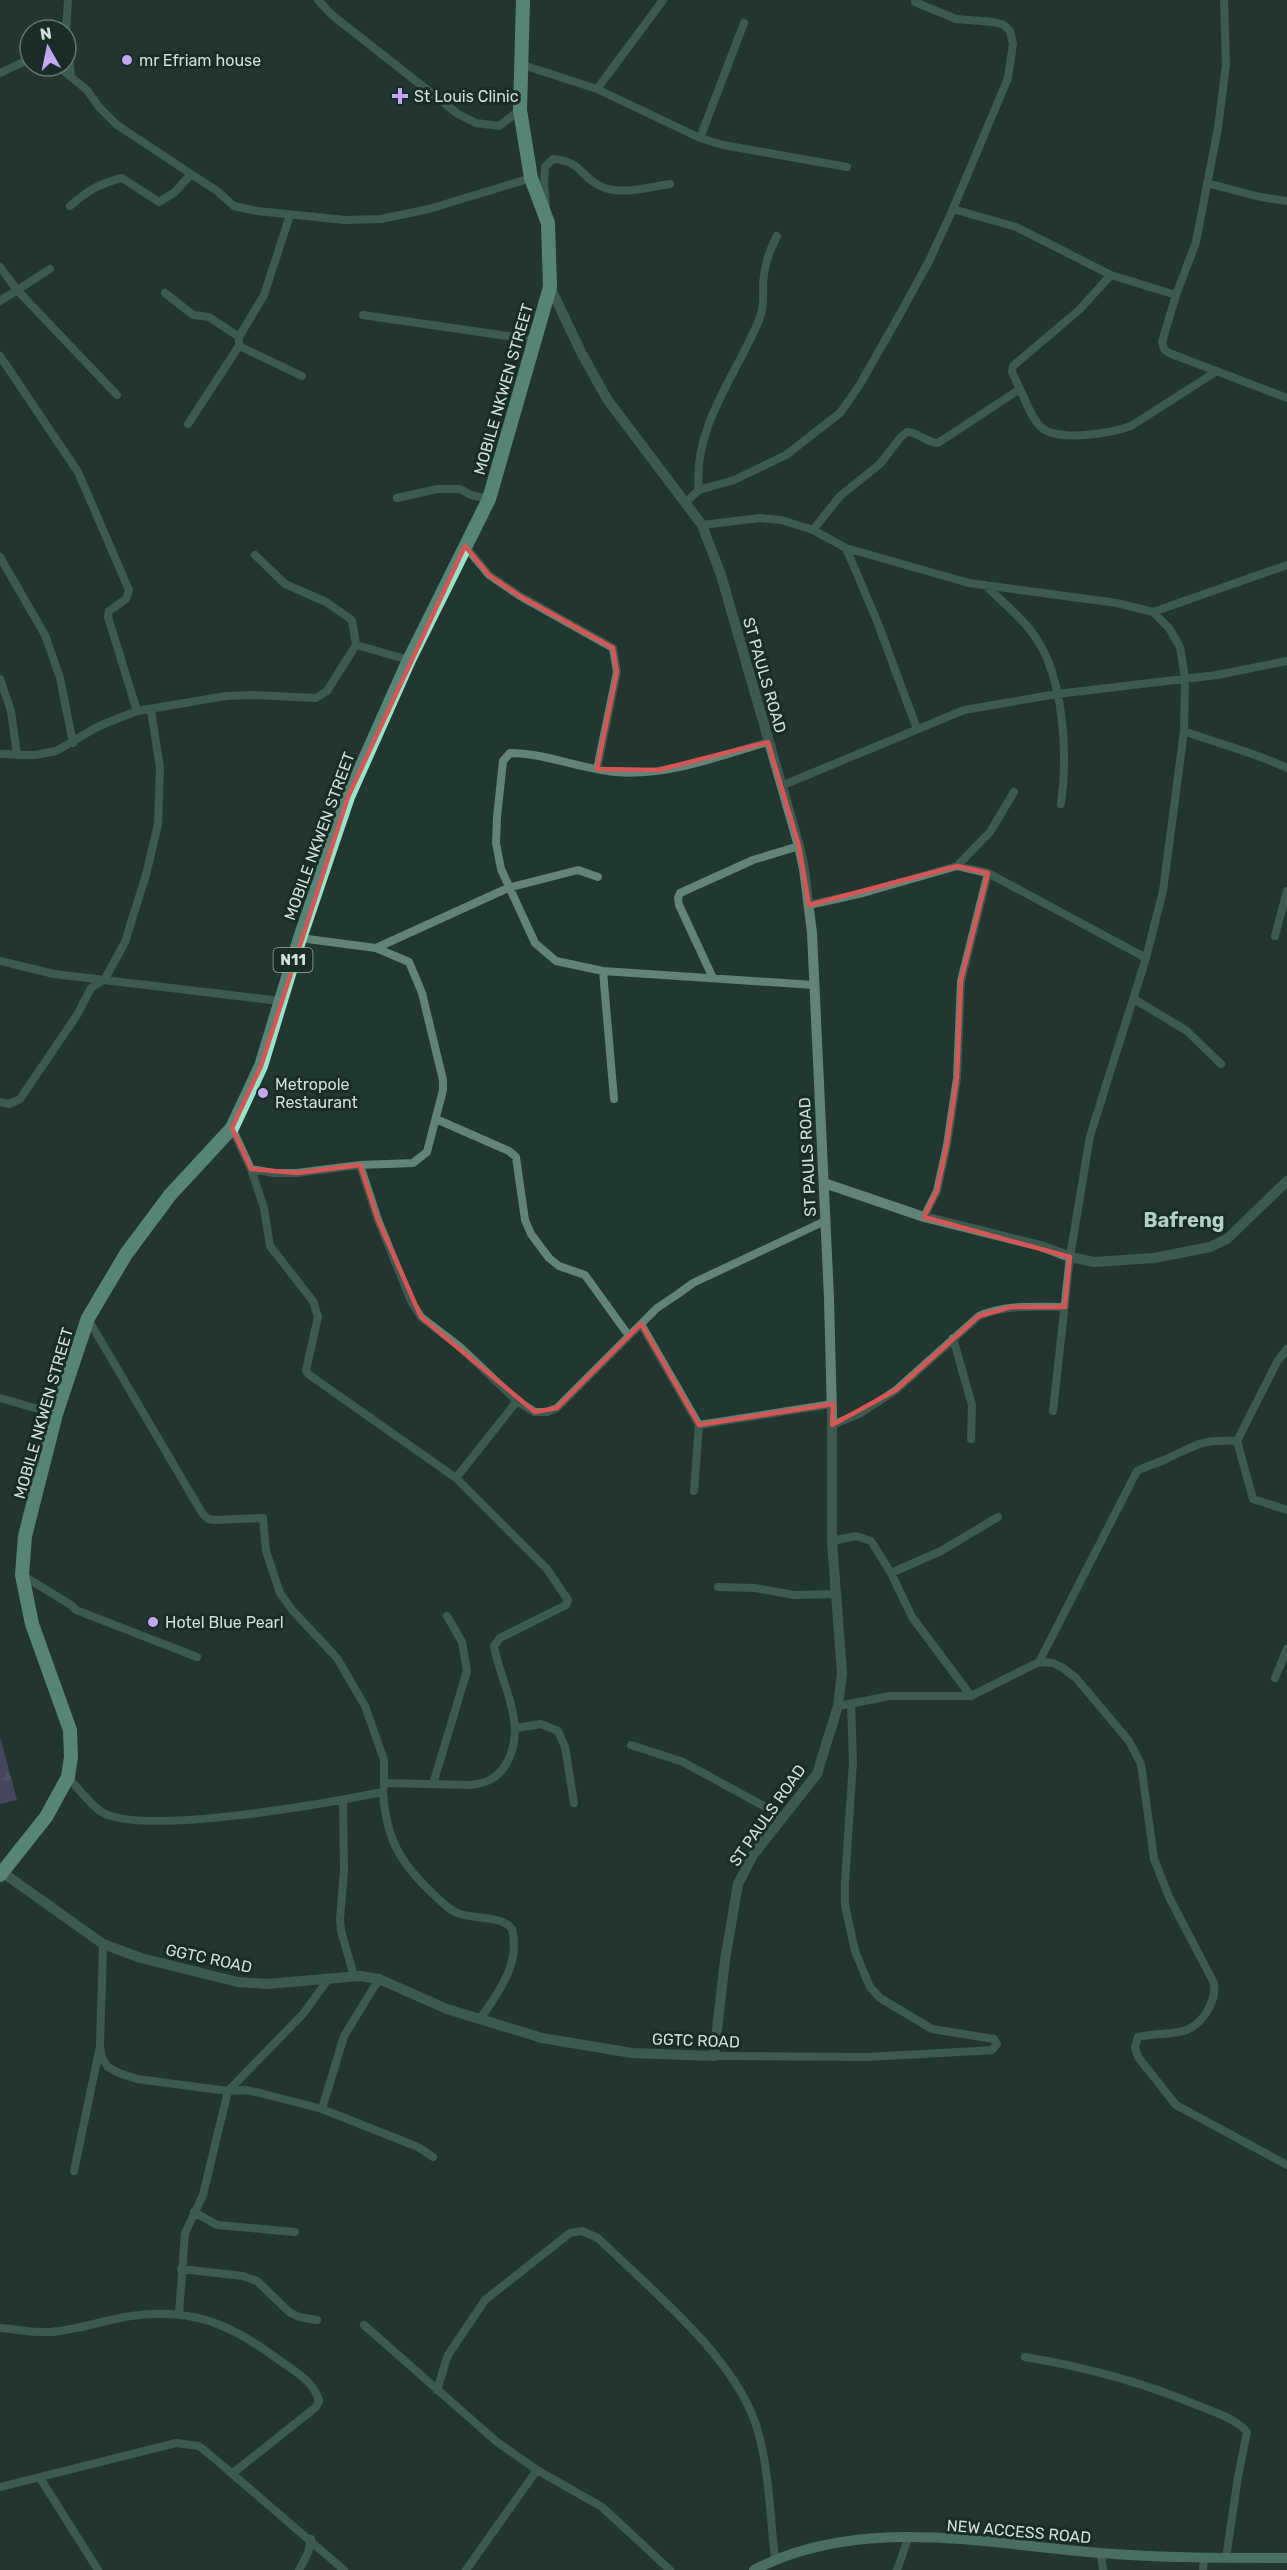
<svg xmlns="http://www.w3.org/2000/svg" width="1287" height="2570" viewBox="0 0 1287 2570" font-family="Rubik,sans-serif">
<defs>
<pattern id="forest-firs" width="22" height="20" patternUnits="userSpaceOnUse" patternTransform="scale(1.5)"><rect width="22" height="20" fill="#705793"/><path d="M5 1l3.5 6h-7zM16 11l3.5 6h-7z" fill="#836fa2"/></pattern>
</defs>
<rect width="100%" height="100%" fill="#223730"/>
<!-- forest -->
<path fill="url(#forest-firs)" d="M0 1737 17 1800 0 1804Z"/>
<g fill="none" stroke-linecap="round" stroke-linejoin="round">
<!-- minor -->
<path stroke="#618477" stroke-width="8" d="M68 0 66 30 71 77 87 90 99 107 117 125 217 191 234 206 257 211 345 220 381 219 429 209 531 178
M318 0 332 15 458 114 476 123 499 126 520 110
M1224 0 1226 65 1218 128 1196 242 1176 295 1162 342 1164 349 1169 353 1287 398
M523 65 597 89 700 138 723 145 847 167
M58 66 71 77
M0 73 30 59
M597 89 663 0
M700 138 744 23
M1207 183 1260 197 1287 201
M70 206C87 191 100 183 122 178L159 202 175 192 191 174
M546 207 544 184 545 167 553 159C581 161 580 176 600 186 620 196 649 187 670 184
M953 209 1016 227 1111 275 1176 295
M0 267 17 290 117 395
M165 293 193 315 209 317 239 337
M0 301 50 269
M363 315 535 340
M239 346 302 376
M0 356 78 472 129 590 126 599 109 611 108 617 137 711
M1020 389C1026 401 1030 416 1040 426 1055 443 1112 433 1131 426L1217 371
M188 424 239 346V337L264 295 290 215
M699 490C692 428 737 374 759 320 764 308 763 297 763 284 764 266 769 251 777 236
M397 498 437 489H460L471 495 489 499
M686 502 699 490 734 480 786 455 840 413 859 386 900 314 929 261 953 209 1008 78 1013 44 1010 31 1004 25 994 22 956 19 915 2
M702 525 760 518 781 520 813 530 846 548 969 583 1117 603 1153 612 1169 628 1180 647 1185 678 1184 731 1163 891 1146 958 1090 1136 1070 1257 1053 1411
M813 530 840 496 880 464 900 438 907 432C919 432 926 443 938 443L1020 389 1012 372 1013 366 1079 310 1111 275
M465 546 489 575 520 596 613 648 617 672 597 769
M846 548 877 621 917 729
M0 557 45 635 60 678 73 743
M985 585C1002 602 1023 618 1036 638 1064 679 1068 756 1061 804
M1153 612 1287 565
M356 645 409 660
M0 679 11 711 17 755
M1184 731C1218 744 1254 752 1287 768
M768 742C719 756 666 777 615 772 580 769 545 753 510 753L503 761 497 817 496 843 501 869 535 943 556 961 603 971 814 985
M0 754 35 755 56 751 99 726 137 711 226 696 252 695 316 698 327 691 356 645 352 620 326 602 285 584 255 555
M781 786 964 710 1057 694 1217 675 1287 661
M957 866 990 832 1014 792
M809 905 863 893 957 866 988 873 1146 958
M1275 936 1287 891
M376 948 508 888 578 870 598 877
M0 961 54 974 280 1001
M603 971 614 1099
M713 978 679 905 678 898 680 893 753 860 799 846
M1134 999 1187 1031 1221 1064
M0 1102 9 1104 20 1099 77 1015 91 988 105 979 125 942 146 875 158 824 160 768 151 710
M436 1119 509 1151 516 1157 525 1220 531 1234 549 1258 559 1266 585 1275 629 1336
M232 1128 251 1169 274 1173H297L360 1165 413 1163 427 1152 443 1090V1080L422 993 409 962 376 948 300 938
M360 1165 378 1220 412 1303 421 1317 460 1347 517 1401 535 1412H547L557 1408 657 1308 678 1294 693 1283 825 1221
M251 1169 264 1208 270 1246 313 1301 318 1317 306 1370 308 1374 456 1478 547 1569 568 1600 566 1605 500 1638 494 1646C501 1685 527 1722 508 1761 499 1777 489 1783 471 1785L385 1783
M924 1217 937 1191 947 1145 957 1078 961 981 988 873
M88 1319 202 1513 208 1519 215 1520 263 1518 266 1551 280 1593 293 1611 337 1658 365 1706 384 1760V1787
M641 1324 699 1425 694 1491
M953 1338 972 1405 971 1439
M1287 1349 1277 1362 1237 1441 1253 1499 1287 1510
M0 1398 56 1414
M699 1425 832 1404
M832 1425 861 1413 896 1390 979 1316C1006 1304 1035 1307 1065 1307
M456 1478 517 1401
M832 1541 856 1536 871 1541 891 1573 912 1617 971 1696
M891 1573 941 1551 998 1517
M22 1575 71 1605 76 1610 197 1657
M718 1587 755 1588 794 1595 837 1594
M1039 1662 1137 1471C1146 1466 1155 1464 1164 1460 1197 1445 1199 1439 1237 1441
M1275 1678 1287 1649
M838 1706 890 1696H971L1039 1662 1053 1663 1063 1668 1076 1678 1129 1741 1141 1764 1154 1859 1169 1897 1214 1983C1215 1995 1213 2000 1208 2010 1190 2041 1167 2030 1138 2037L1135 2047 1138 2057 1176 2105 1287 2165
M516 1728 541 1724 558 1731 565 1747 574 1803
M631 1745 683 1762 782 1816
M68 1777C78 1788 88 1802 100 1811 139 1838 333 1802 383 1792 386 1837 398 1860 431 1892 440 1900 449 1911 460 1914 475 1919 503 1916 512 1929 521 1964 498 1993 480 2019
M433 1784 467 1671 462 1642 447 1616
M343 1800 344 1870 340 1919 341 1931 354 1976
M103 1944 100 2047 102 2058 108 2067 119 2073 137 2079 228 2091 246 2090 260 2093 322 2109 418 2147 433 2157
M714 2056 866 2057 977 2051 992 2050 997 2044 994 2039 932 2029 880 1998 870 1987 855 1951 845 1905V1882L853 1762 851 1704
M322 2109 344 2036 379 1979
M74 2171 99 2051
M194 2212 217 2225 295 2232
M181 2269 243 2276 257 2281 289 2312 299 2317 317 2320
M179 2314 185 2233 203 2195 228 2091 303 2014 329 1978
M364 2325 497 2442 537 2470 602 2507 670 2570
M0 2328C16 2329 34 2333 50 2332 78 2330 104 2320 131 2316 191 2307 231 2324 279 2360 294 2371 314 2381 319 2401L316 2407 233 2473
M1025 2357C1085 2367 1143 2382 1199 2406 1215 2412 1236 2419 1247 2432L1238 2477 1226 2558
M437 2390 448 2355 485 2300 570 2233 582 2231 598 2238C650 2289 731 2354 755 2422 769 2462 770 2517 775 2559
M40 2478 98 2570
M0 2487 176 2443 199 2446 215 2459 344 2570
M1101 2553 1103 2570
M299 2570 308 2553 311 2539
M466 2570 537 2470
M897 2570 909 2536
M1203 2570 1204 2557"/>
<!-- tertiary -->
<path stroke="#618477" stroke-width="10" d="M824 1183 924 1217 1041 1246 1070 1257 1094 1262 1154 1258 1210 1247 1227 1239 1287 1181
M2 1872 103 1944 141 1958 238 1982 267 1984 360 1976 379 1979 447 2009 542 2038 632 2053 714 2056 725 1960 738 1884 753 1855 817 1774 838 1706 842 1673 832 1541V1415L829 1298 812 933 804 869 799 846 721 575 702 525 607 399 582 354 550 287"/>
<!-- secondary -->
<path stroke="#7ab29e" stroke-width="10" d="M754 2570C861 2514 985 2544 1100 2553 1162 2558 1225 2558 1287 2558"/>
<!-- trunk -->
<path stroke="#94e5ca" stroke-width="14" d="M0 1875 46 1817 68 1777 71 1757 70 1730 32 1624 22 1575 25 1536 56 1414 88 1318 126 1254 170 1195 232 1128 261 1066 300 938 348 797 409 660 489 499 550 287 548 223 531 178 520 110 523 0"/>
</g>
<!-- marked area -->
<path d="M0 0H1287V2570H0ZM465 546 489 575 520 596 613 648 617 672 597 769 658 770 768 742 799 846 809 905 957 866 988 873 961 981 957 1078 947 1145 937 1191 924 1217 1070 1257 1065 1307H1011L979 1316 896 1390 832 1425 833 1404 699 1425 641 1324 557 1408 535 1412 421 1317 378 1220 360 1165 297 1173 251 1169 232 1128 261 1066 348 797Z" fill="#223730" fill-opacity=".55" fill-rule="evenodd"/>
<path fill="none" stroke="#d55654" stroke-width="4.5" stroke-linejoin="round" d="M465 546 489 575 520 596 613 648 617 672 597 769 658 770 768 742 799 846 809 905 957 866 988 873 961 981 957 1078 947 1145 937 1191 924 1217 1070 1257 1065 1307H1011L979 1316 896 1390 832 1425 833 1404 699 1425 641 1324 557 1408 535 1412 421 1317 378 1220 360 1165 297 1173 251 1169 232 1128 261 1066 348 797Z"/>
<!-- markers -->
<g fill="#c4a7f1" stroke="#192d26" stroke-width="2">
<circle cx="127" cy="60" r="6"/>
<path d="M397 87h6v6h6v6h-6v6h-6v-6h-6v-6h6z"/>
<circle cx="263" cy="1093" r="6"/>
<circle cx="153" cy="1622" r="6"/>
</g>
<g text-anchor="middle" stroke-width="6" stroke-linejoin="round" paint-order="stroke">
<!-- shield labels -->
<rect fill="#192d26" stroke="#9aa9a3" stroke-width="1.5" x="273.5" y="948" width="39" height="24" rx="4.5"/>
<g font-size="15" font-weight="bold" fill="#d1ded9">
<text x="293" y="965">N11</text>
</g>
<!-- poi labels -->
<g font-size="16" fill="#d1ded9" stroke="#192d26" text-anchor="start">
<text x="139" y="66">mr Efriam house</text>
<text x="414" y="102">St Louis Clinic</text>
<text x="275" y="1090">Metropole<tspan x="275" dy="18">Restaurant</tspan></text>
<text x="165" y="1628">Hotel Blue Pearl</text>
</g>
<!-- street labels -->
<g font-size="16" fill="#d1ded9" stroke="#192d26">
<text transform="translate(503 389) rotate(-74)" y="6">MOBILE NKWEN STREET</text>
<text transform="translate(765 675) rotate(74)" y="6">ST PAULS ROAD</text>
<text transform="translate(319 836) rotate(-70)" y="6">MOBILE NKWEN STREET</text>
<text transform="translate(807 1157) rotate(-93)" y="6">ST PAULS ROAD</text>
<text transform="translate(43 1413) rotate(-74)" y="6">MOBILE NKWEN STREET</text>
<text transform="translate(767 1815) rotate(-55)" y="6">ST PAULS ROAD</text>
<text transform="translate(209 1958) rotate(12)" y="6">GGTC ROAD</text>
<text transform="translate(696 2040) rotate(2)" y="6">GGTC ROAD</text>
<text transform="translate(1019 2531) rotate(5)" y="6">NEW ACCESS ROAD</text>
</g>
<!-- quarter labels -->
<g font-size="20" font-weight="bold" fill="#b5cec5" stroke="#192d26">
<text x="1184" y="1227">Bafreng</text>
</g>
</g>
<!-- north arrow -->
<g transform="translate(48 48) rotate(351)"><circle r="28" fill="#192d26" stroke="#63746e" stroke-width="1.5"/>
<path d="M0-4.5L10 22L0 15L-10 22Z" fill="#c4a7f1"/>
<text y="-9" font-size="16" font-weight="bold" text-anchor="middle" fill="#d1ded9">N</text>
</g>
</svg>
